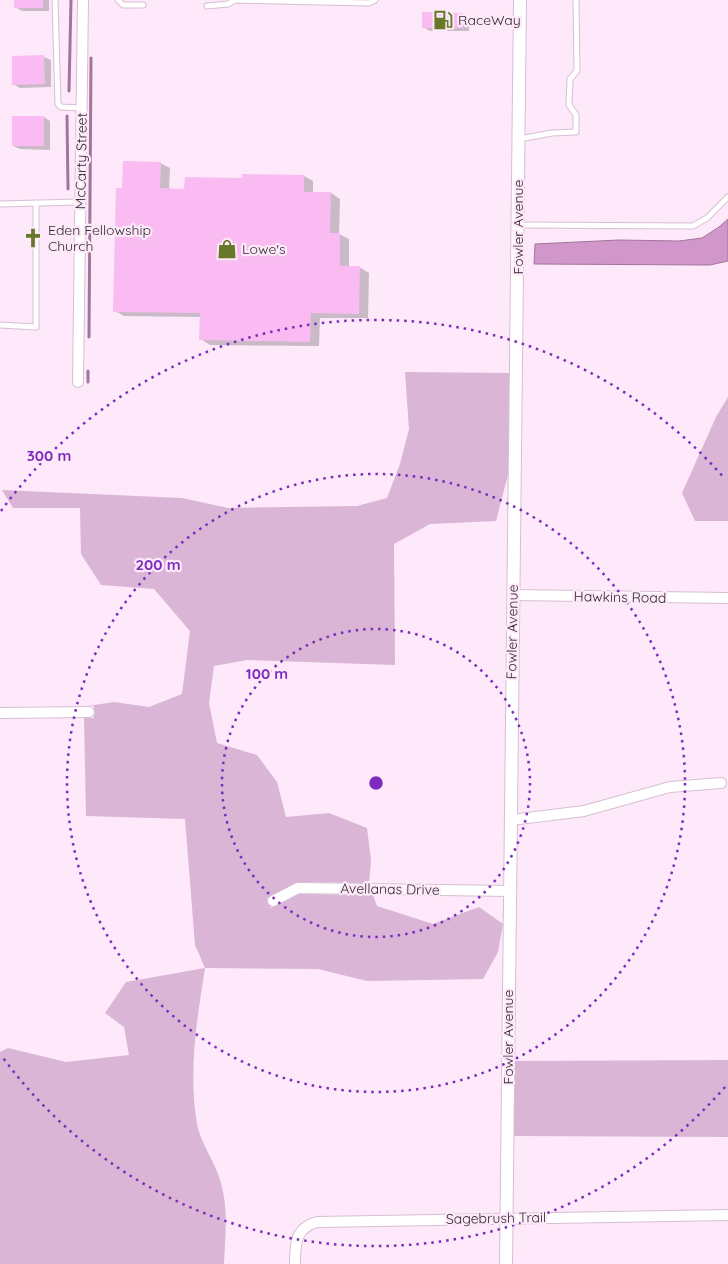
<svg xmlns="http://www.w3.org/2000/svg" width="728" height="1264" viewBox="0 0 728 1264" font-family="Quicksand,sans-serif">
<rect width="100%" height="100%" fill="#fde9f9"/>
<!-- green -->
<path fill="#dab5d5" d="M405 372 510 373 509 471 496 521 430 524 394 544 395 665 247 660 214 666 209 703 217 743 257 755 277 782 286 817 329 813 367 828 371 860 369 883 298 882 267 898 271 908 299 894 373 895 377 906 433 924 479 907 503 924 498 952 483 979 367 981 318 969 205 968C197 1019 188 1072 197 1124 201 1144 215 1162 220 1180 229 1208 225 1236 224 1264H0V1052L8 1048 66 1062 129 1055 124 1027 105 1013 126 982 205 968 195 945 185 819 86 816 84 718H94V706H88L114 702 149 707 182 694 190 631 154 589 101 585 81 554 80 508H13L2 490 182 498 228 508 357 506 387 498 400 464 409 429Z
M728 397V521H695L682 493 716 417Z
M728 1060V1137L513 1136V1061Z"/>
<!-- water -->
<path fill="#d196ca" stroke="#a2759c" d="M728 219V261L710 265 534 264 535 244 619 240 679 241 702 238 719 227Z"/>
<!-- shadow -->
<path fill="#0003" d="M15 0H49V11H22L15 7Z
M463 14 470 18 469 31H430L423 27Z
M13 57H44L51 60V87L20 88 13 84Z
M44 117 50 121V150L20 149 13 146Z
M160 163 170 168 169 190H186L243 180V175L304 176 313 181V193H331L340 199 339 234 349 239V267H359L369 273 368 318H320L319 346 210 345 201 339V317L124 316 115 311 123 190Z"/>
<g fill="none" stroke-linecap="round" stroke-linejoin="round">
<!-- stream -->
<path stroke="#a2759c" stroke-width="3" d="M69 91 71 0
M67 116 68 189
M89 337 91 58
M88 382V371"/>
</g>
<!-- building -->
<path fill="#f9bbf1" d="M14 0H43V8H14Z
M422 12 463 13V28H422Z
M44 55 45 84 12 85V56Z
M12 116H44V146H12Z
M123 161 161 162 160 188 184 189 185 177 242 178V174L304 175V192H331L330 233H340V266H360L359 314 311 313 310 342 199 340 200 313 113 312 116 188H122Z"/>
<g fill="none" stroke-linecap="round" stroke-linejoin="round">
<defs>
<path id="service" d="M55 0 58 104 61 107 81 108
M118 0 123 5H143
M235 0 369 3 375 0
M207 6 228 4 235 0
M519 139 552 133 576 132V115L569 105 570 79 577 71 576 0
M0 204 80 202
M519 225 693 226 707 218 728 197
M0 325 36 327V203"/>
<path id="minor" d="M78 382 83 0
M513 595 728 598
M0 713 89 712
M511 820 584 811 670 787 721 783
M273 901 298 888 510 891
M295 1264C295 1244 295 1228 317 1222L728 1215"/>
<path id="tertiary" d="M506 1264 520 0"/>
</defs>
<!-- service casing -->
<use href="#service" stroke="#d7bfd3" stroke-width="7"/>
<!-- minor casing -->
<use href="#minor" stroke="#d7bfd3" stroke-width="12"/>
<!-- tertiary casing -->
<use href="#tertiary" stroke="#d7bfd3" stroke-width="14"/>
<!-- service -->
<use href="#service" stroke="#fff" stroke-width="5"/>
<!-- minor -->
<use href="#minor" stroke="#fff" stroke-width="10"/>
<!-- tertiary -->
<use href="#tertiary" stroke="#fff" stroke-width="12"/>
</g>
<!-- distance rings -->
<g fill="none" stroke="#7b2cbf" stroke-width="2.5" stroke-dasharray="2.5 5">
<circle cx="376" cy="783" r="154"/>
<circle cx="376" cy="783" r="309"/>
<path d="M725 1087A463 463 0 0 1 1 1055M1 511A463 463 0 0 1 725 479"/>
</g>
<!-- icons -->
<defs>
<symbol id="fuel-bare" viewBox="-9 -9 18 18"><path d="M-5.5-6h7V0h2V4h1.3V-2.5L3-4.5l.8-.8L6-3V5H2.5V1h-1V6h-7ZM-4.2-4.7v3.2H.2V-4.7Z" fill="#677929" stroke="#fde9f9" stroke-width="2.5" paint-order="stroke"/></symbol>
<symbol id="church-bare" viewBox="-9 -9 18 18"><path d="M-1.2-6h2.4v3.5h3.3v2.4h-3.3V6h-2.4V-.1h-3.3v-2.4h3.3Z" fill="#677929" stroke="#fde9f9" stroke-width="2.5" paint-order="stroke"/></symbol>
<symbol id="shop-bare" viewBox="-9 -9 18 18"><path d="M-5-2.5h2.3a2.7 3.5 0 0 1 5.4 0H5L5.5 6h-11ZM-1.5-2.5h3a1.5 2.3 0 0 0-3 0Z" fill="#677929" stroke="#fde9f9" stroke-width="2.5" paint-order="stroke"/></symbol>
</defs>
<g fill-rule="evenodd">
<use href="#fuel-bare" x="429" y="6" width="28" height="28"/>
<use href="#church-bare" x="19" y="224" width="28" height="28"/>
<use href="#shop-bare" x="213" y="235" width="28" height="28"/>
</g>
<g text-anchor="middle" stroke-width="4.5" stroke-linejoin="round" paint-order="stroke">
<!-- poi labels -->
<g font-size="14" fill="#332931" stroke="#fde9f9" text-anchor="start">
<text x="458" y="25">RaceWay</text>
<text x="48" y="235">Eden Fellowship<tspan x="48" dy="16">Church</tspan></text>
<text x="242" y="254">Lowe's</text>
</g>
<!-- street labels -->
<g font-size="14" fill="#332931" stroke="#fde9f9">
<text transform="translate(81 161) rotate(-89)" y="5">McCarty Street</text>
<text transform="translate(518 227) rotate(-90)" y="5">Fowler Avenue</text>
<text transform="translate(620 597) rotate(1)" y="5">Hawkins Road</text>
<text transform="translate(512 632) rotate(-89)" y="5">Fowler Avenue</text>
<text transform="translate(390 889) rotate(1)" y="5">Avellanas Drive</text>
<text transform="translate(508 1037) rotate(-90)" y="5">Fowler Avenue</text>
<text transform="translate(496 1218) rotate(-1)" y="5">Sagebrush Trail</text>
</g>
</g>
<circle cx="376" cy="783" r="8" fill="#7b2cbf" stroke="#fde9f9" stroke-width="2.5"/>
<g font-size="15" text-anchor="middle" font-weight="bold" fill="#7b2cbf" stroke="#fde9f9" stroke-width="4.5" stroke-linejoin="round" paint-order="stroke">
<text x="49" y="461">300 m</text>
<text x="158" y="570">200 m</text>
<text x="267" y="679">100 m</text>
</g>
</svg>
